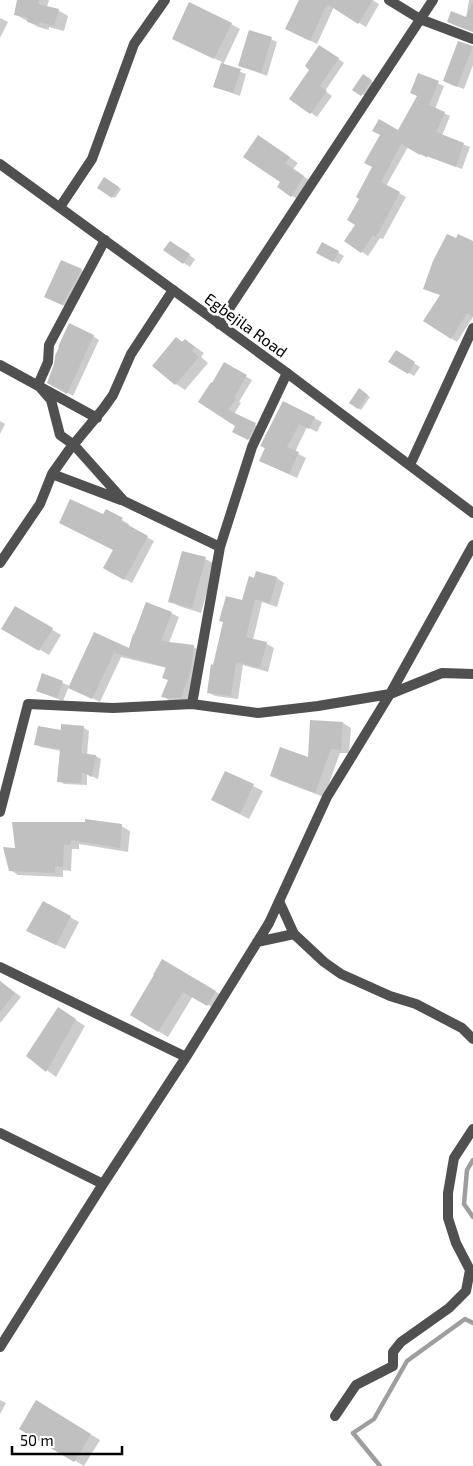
<svg xmlns="http://www.w3.org/2000/svg" width="473" height="1466" viewBox="0 0 473 1466" font-family="'Exo 2',sans-serif">
<rect width="100%" height="100%" fill="#fff"/>
<!-- shadow -->
<path fill="#0003" d="M19 0H49L47 7 58 10 68 16 64 31 49 27V30L38 27 15 14Z
M300 0H372L379 4 366 27 334 7 317 44 293 32Z
M469 0H473V32L454 25 466 18Z
M0 18 8 22 0 38Z
M231 24 240 29 223 65 246 74 240 96 215 87 222 62 183 44Z
M271 39 277 42 267 76 239 65Z
M459 42 473 47V65L464 89 450 84Z
M326 50 344 63 325 91 332 96 317 117 291 99Z
M419 75 444 86 435 109 450 116 442 136 470 147 462 169 427 156V158L408 147 386 186 406 197 383 239 380 238 368 256 346 241 357 224 399 131 418 97Z
M363 76 374 83 365 96 354 89Z
M266 141 298 163 293 169 312 182 300 200 292 196 282 182Z
M105 178 121 189 115 198 99 187Z
M457 239 473 243V317L457 342 451 338 441 295 431 292Z
M322 243 344 256 339 264 317 252Z
M176 246 195 259 190 267 165 250Z
M81 270 90 276 72 310 54 301Z
M93 336 99 340 73 396 48 382Z
M176 338 183 342 185 340 194 346 204 353 201 357 208 363 185 390 176 384 153 366Z
M402 355 420 367 414 376 390 361Z
M224 364 252 380 239 402 241 403 234 414 261 428 254 442 240 435 237 426 212 385Z
M359 390 370 397 361 410 350 403Z
M283 402 322 422 317 432 307 427 295 452 306 458 297 478 260 461Z
M0 421 5 424 0 434Z
M106 511 129 524 128 527 154 541 132 583 104 568 114 550 104 515Z
M205 559 215 564 201 613 179 606 170 601Z
M257 572 277 578 284 583 277 607 262 602 253 640 267 644 274 648 268 672 243 665 238 699 215 696 208 692 213 666Z
M15 607 61 635 49 655 3 628Z
M171 613 179 617 169 643 193 647 201 651 188 701H170L163 696 169 680 167 668 121 657 100 702 69 686 63 701 37 691 43 675 70 686 95 633 130 650Z
M343 723 351 728 349 753H340L324 797 279 780 271 775 309 759Z
M84 728 89 731 87 755 96 756 101 759 98 779 87 774V785L64 784 59 781 61 751 41 747 36 744Z
M225 772 263 791 249 819 212 800Z
M85 823 121 826 130 831 128 852 79 844V849H72L71 871 63 870V877L18 875 10 870 16 849Z
M44 903 79 922 65 949 37 936Z
M162 961 225 997 217 1010 193 996 168 1037 131 1015Z
M0 981 21 997 1 1022H0Z
M67 1014 85 1026 56 1077 28 1056Z
M0 1400 6 1403 0 1414Z
M36 1402 100 1440 84 1466 20 1428Z"/>
<g fill="none" stroke-linecap="round" stroke-linejoin="round">
<!-- stream -->
<path stroke="#9e9e9e" stroke-width="4.5" d="M473 1160 467 1170 464 1204 473 1217
M380 1466 353 1433 374 1419 407 1361 465 1319 473 1323"/>
</g>
<!-- building -->
<path fill="#c0c0c0" d="M17 0H39L38 4 59 9 54 26 40 22 39 25 27 22 28 18 14 15Z
M299 0H373L358 24 327 4 310 41 285 29Z
M189 2 232 23 214 59 172 39Z
M472 3H473V32L447 22 451 11 466 17Z
M249 30 272 37 261 73 238 66Z
M458 41 473 46 457 87 443 81Z
M319 45 339 58 320 86 327 91 310 114 289 99 309 70 305 66Z
M221 63 241 69 233 93 213 87Z
M418 73 439 81 429 105 445 112 436 132 464 143 456 167 421 154 420 155 401 144 381 182 400 192 376 237 373 235 361 253 344 241 355 225 347 220 359 199 356 197 372 167 364 163 380 135 372 131 379 119 398 130 417 96 410 93Z
M363 74 372 80 361 96 352 90Z
M258 135 290 157 285 163 304 176 291 197 277 187 280 182 243 157Z
M104 177 119 187 112 198 97 188Z
M447 234 456 238 458 234 473 241V317L467 313 451 339 423 321 440 295 423 289 433 261Z
M170 241 190 254 183 264 163 250Z
M322 242 339 251 333 262 316 253Z
M61 260 82 269 62 305 44 297Z
M69 323 94 335 67 394 47 383 54 364 55 356 59 347H58Z
M176 337 182 342 185 339 195 347 192 351 199 357 175 385 152 366Z
M396 350 415 362 408 374 388 362Z
M224 362 247 375 234 398 236 399 228 410 256 423 248 440 232 432 235 426 198 402 211 382 212 383Z
M359 388 368 395 358 409 349 403Z
M283 401 315 417 309 429 299 424 287 447 299 452 289 474 259 461 265 448 260 446Z
M70 499 103 514 106 509 123 518 121 521 148 536 124 580 103 568 113 550 59 523Z
M182 551 206 557 192 608 168 602Z
M256 571 277 577 270 603 255 599 246 637 267 642 260 668 236 662 231 696 207 693 211 664 213 665 223 622 219 621 226 596 242 600 249 576 254 578Z
M146 602 172 612 161 641 194 645 191 669 181 698H165L161 697 168 680 162 678 166 667 114 653 92 699 68 688 94 632 129 648 133 634H134Z
M15 606 53 628 39 651 1 629Z
M42 673 63 681 57 698 36 691Z
M310 720 343 722 341 750 331 749 315 793 270 776 280 747 308 757Z
M61 724 84 726 81 753 96 755 92 777 82 772 81 783 57 782 60 749 34 745 38 726 61 730Z
M225 771 254 784 240 814 211 800Z
M85 819 122 824 120 848 71 840 70 845H64L63 867 55 866V873L9 871 3 847 15 848 12 822H85Z
M43 901 71 916 56 945 26 931Z
M162 959 216 991 207 1006 183 992 158 1032 130 1015 154 975H153Z
M0 981 15 993 0 1012Z
M58 1007 76 1019 46 1072 26 1056Z
M36 1400 91 1434 74 1462 19 1429Z"/>
<g fill="none" stroke-linecap="round" stroke-linejoin="round">
<!-- minor -->
<path stroke="#505050" stroke-width="10" d="M389 0 420 19 473 39
M60 207 92 159 134 44 165 0
M105 240 49 345 48 362 38 385 51 400 60 435 74 445 124 501 220 547
M219 324 433 0
M0 365 97 418
M410 465 473 328
M52 474 121 500
M0 563 40 504 52 474 69 450 103 409 113 395 131 354 173 290
M192 704 220 547 252 447 287 373
M0 812 28 704 113 708 192 704 258 713 318 706 390 694 442 673 473 674
M279 901 294 934 324 962 341 974 390 996 416 1004 462 1028 473 1039
M257 942 294 934
M0 967 186 1057
M0 1133 103 1184
M0 1347 103 1184 186 1057 269 923 327 797 390 694 473 545
M335 1416 356 1385 393 1366V1352L401 1342 449 1308 466 1291 470 1270 456 1243 448 1218V1193L454 1158 473 1129"/>
<!-- tertiary -->
<path stroke="#505050" stroke-width="10" d="M0 164 287 373 473 513"/>
</g>
<g text-anchor="middle" stroke-width="5" stroke-linejoin="round" paint-order="stroke">
<!-- street labels -->
<g font-size="16" fill="#000" stroke="#fff">
<text transform="translate(246 325) rotate(36)" y="6">Egbejila Road</text>
</g>
</g>
<!-- scale -->
<path d="M12 1446v8h110v-8" fill="none" stroke="#000000" stroke-width="2.5"/>
<text x="20" y="1446" font-size="15" fill="#000000" stroke="#ffffff" stroke-width="4" paint-order="stroke">50 m</text>
</svg>
